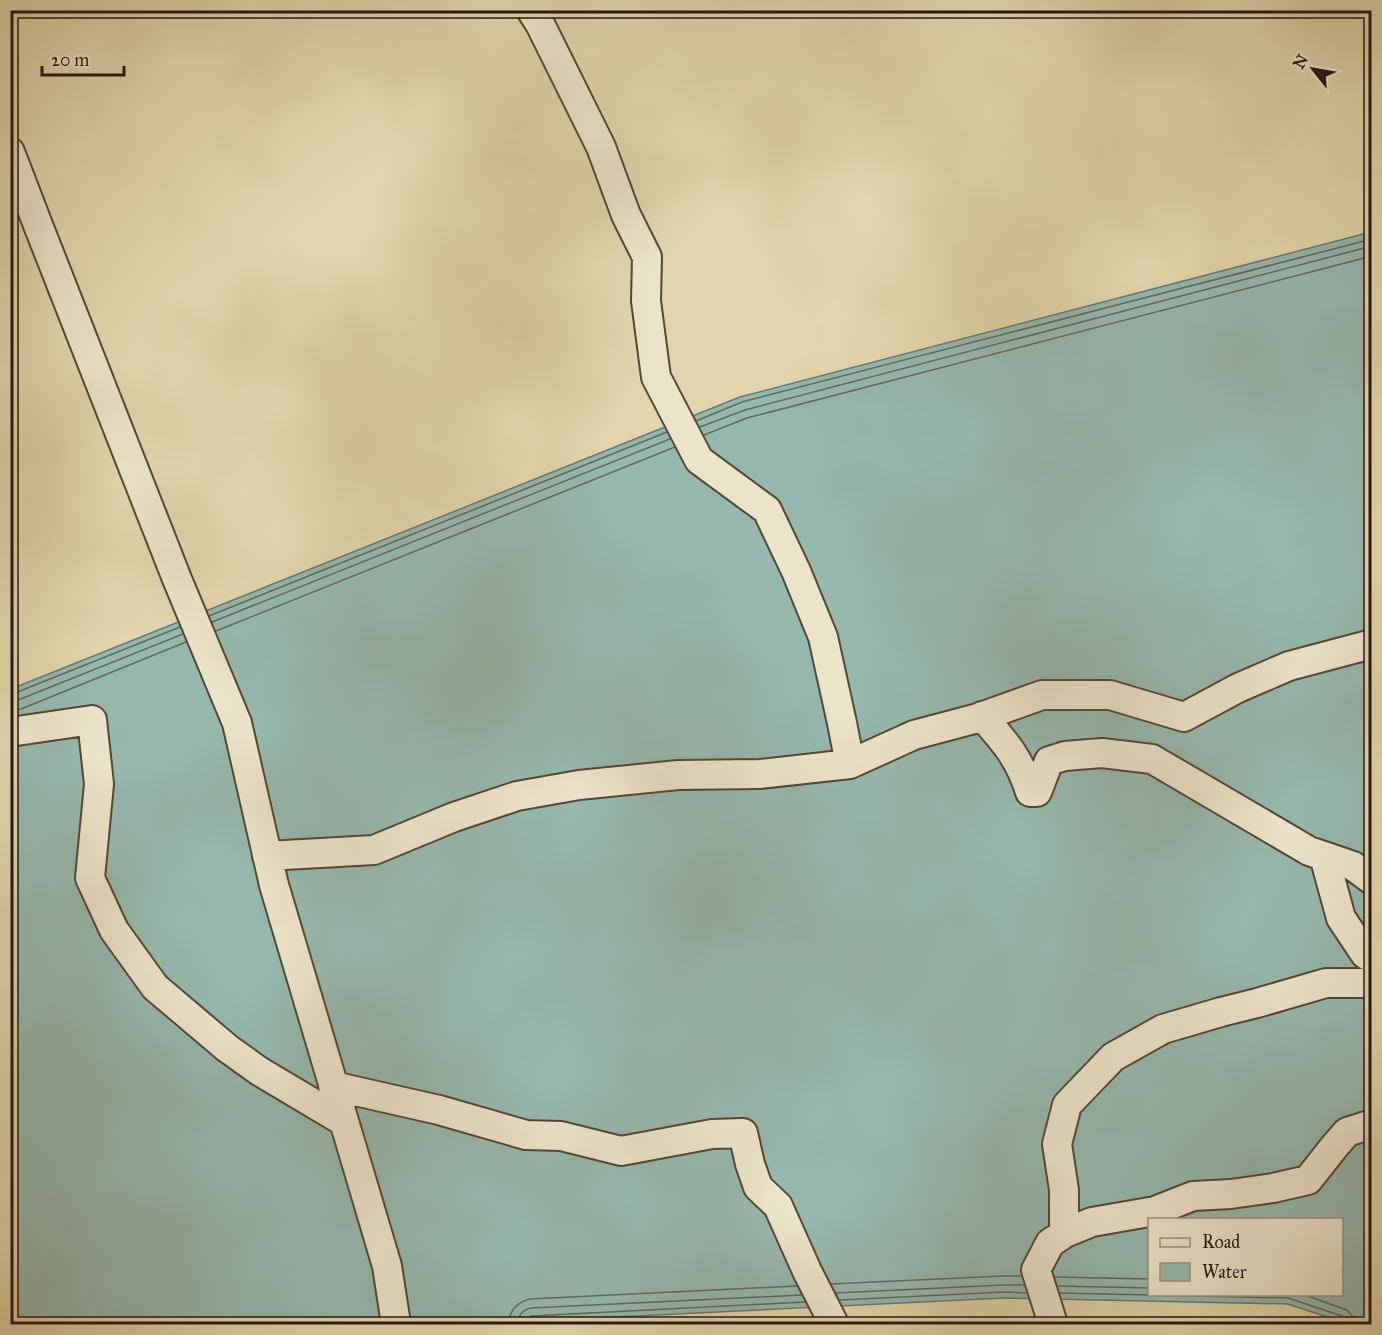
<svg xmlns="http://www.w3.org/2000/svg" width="1382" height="1335" viewBox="0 0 1382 1335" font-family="'IM FELL Great Primer',serif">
<rect width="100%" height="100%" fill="#e2d5ac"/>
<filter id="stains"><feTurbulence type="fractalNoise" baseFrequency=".00333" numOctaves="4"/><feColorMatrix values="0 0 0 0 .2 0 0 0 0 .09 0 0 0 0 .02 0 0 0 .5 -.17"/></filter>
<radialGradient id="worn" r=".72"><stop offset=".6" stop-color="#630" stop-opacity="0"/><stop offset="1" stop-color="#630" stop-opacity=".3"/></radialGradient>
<!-- water -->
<path fill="#95b8ae" stroke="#69786f" stroke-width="1.5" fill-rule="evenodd" d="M1371 232V1324H1348L1288 1304 1004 1298 472 1324H11V689L740 397ZM1150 1220H1342V1294H1150Z"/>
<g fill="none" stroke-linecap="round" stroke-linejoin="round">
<!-- shore -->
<path stroke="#5e685f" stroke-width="1.5" d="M696 421 742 402 1372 239
M700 427 745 410 1372 246
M704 435 747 418 1372 256
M209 616 667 432
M212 622 670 439
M216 631 675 447
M10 694 15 693 180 627
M10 701 18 700 183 634
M10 710 21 709 186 642
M1055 1277 1150 1279
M831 1284 1003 1276H1021
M1057 1286 1150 1288
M836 1293 1003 1285H1024
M1060 1293 1288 1298 1342 1316 1346 1320V1324
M1302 1294 1347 1310 1353 1317 1354 1324
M840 1300 1004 1292 1027 1293
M509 1324C509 1311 517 1302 530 1299L797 1286
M518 1324C518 1316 522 1310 531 1308L801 1295
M525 1324 527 1318 532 1316 805 1302"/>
<defs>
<path id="minor" d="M10 152 38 225 177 579 237 723 274 885 387 1266 396 1324
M982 716C1005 742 1020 759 1030 792H1037L1049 761 1065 756 1102 753 1152 759 1309 851 1353 866 1372 880
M10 732 92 720 99 784 90 878 114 930 155 987 227 1048 259 1071 343 1121
M850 764 914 735 978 718 1042 695H1110L1184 717 1238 688 1289 666 1372 644
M267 856 374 850 454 817 517 796 579 785 678 775 760 774 850 764 842 723 823 637 796 571 767 510 699 460 656 377 646 301 647 257 626 215 601 147 540 24 531 10
M1324 856 1341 918 1365 954 1372 958
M333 1086 439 1110 526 1135 561 1136 621 1151 712 1134 743 1133 750 1164 758 1187 778 1206 807 1271 834 1324
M1064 1233V1190L1057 1144 1067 1105 1113 1057 1163 1029 1221 1012 1257 1003 1326 983H1372
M1053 1324 1036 1270 1050 1243 1065 1233 1092 1222 1155 1211 1193 1196 1231 1194 1273 1188 1308 1180 1334 1147 1347 1132 1372 1124"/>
</defs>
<!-- minor casing -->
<use href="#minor" stroke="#564637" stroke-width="32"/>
<!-- minor -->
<use href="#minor" stroke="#ece4c9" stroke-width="28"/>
</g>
<!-- margin -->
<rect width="1382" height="1335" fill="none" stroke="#e2d5ac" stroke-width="36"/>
<rect x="12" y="12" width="1358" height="1311" fill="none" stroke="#271710" stroke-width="3"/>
<rect x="18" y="18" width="1346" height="1299" fill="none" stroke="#271710" stroke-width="1.5"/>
<!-- legend -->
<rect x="1148" y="1218" width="195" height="78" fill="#ece4c9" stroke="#9d927f" stroke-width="1.5"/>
<rect x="1160" y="1238" width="30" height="9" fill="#ece4c9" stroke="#9d927f" stroke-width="1.5"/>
<text x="1202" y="1248" font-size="18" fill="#271710">Road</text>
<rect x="1160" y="1263" width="30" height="18" fill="#95b8ae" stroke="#9d927f" stroke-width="1.5"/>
<text x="1202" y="1278" font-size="18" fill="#271710">Water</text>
<!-- north arrow -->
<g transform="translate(1313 69) rotate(301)" stroke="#ece4c9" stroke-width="4.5" paint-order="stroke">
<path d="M0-4.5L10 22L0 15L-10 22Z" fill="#271710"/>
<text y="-9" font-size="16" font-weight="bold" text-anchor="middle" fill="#271710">N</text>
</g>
<!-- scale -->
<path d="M42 66v9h82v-9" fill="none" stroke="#271710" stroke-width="3"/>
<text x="51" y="66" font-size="18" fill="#271710" stroke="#ece4c9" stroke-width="4.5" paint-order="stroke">20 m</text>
<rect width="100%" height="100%" filter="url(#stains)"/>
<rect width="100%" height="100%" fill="url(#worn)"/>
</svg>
